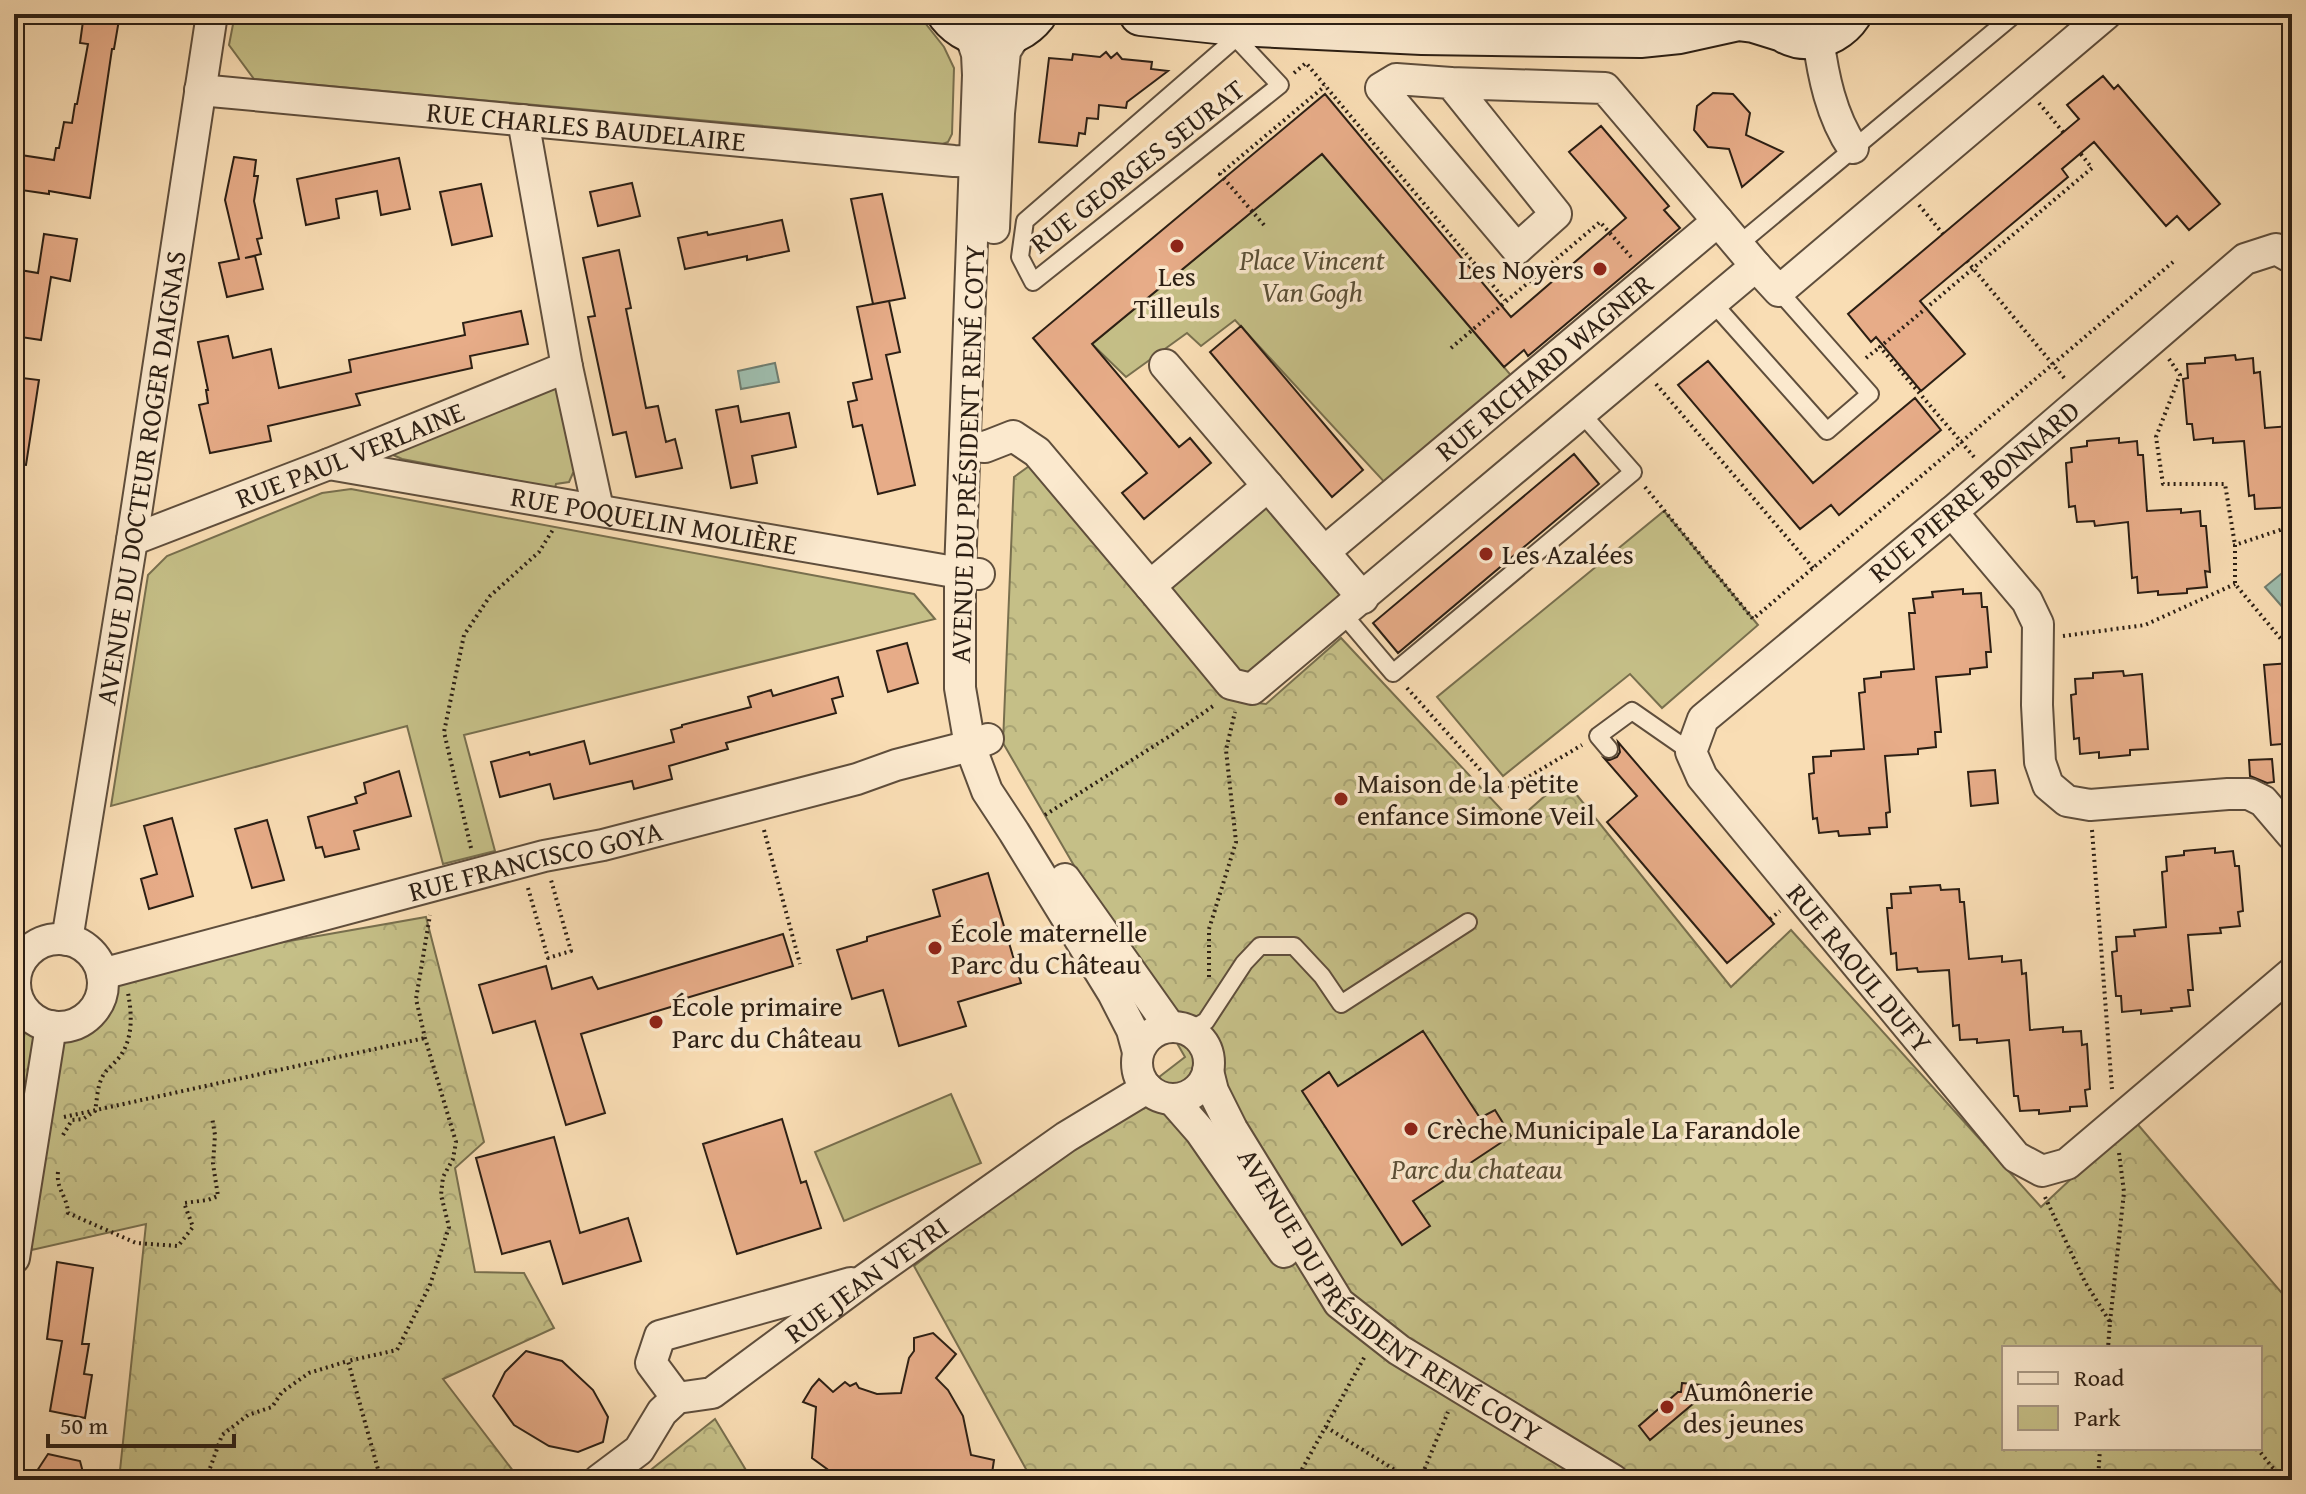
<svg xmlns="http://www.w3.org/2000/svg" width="2306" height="1494" viewBox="0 0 2306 1494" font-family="'Gentium Book Plus',serif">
<defs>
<pattern id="forest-crowns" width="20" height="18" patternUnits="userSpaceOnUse" patternTransform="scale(2)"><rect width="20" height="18" fill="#c5bf87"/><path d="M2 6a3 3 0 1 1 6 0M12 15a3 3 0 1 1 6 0" fill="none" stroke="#a9a474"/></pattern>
</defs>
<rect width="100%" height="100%" fill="#f9ddb4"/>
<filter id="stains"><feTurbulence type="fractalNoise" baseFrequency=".0025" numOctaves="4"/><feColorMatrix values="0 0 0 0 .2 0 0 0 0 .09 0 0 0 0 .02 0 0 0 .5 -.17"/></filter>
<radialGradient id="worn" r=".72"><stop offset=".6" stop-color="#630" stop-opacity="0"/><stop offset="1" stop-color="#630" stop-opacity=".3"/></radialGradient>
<!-- green -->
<path fill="#c5bf87" stroke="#786f4e" stroke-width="2" d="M235 14H918L944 47 954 68 952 134 948 142 940 145 806 130 254 79 229 45Z
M1322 154 1515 380 1387 485 1235 320 1201 346 1187 333 1126 377 1092 344Z
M544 385 562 388 581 472 573 473 569 482 556 484 555 488 402 459 393 455V448Z
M351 489 914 594 935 619 464 735 495 851 443 864 407 726 111 806 148 575 167 556 322 493Z
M1267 504 1363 598 1257 680 1240 678 1171 589 1172 582Z
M1664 511 1758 625 1662 708 1630 674 1503 776 1437 697Z
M951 1094 981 1163 844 1221 815 1152Z"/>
<!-- forest -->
<path fill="url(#forest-crowns)" stroke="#786f4e" stroke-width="2" fill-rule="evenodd" d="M1032 464 1232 700 1266 704 1341 638 1513 822 1521 817 1564 779 1731 987 1791 930 2041 1207 2134 1120 2292 1305V1480H1032L914 1266 1185 1057 1003 743 1014 477ZM2004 1348H2260V1448H2004Z
M426 917 484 1142 455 1168 475 1272 524 1273 554 1328 443 1379 520 1480H119L146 1224 14 1254V995H16L15 1023 31 1029 49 1041 88 1035 106 1009 102 974Z
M715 1419 752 1480H638Z"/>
<!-- water -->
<path fill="#9ebcac" stroke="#707d6f" stroke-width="2" d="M775 363 779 382 741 389 738 371Z
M2292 565V604L2285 610 2265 587Z"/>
<!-- building -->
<path fill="#e7ac88" stroke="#2c1f14" stroke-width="2" d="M84 14H120L114 49H112L90 198 49 191V194L14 189V154L54 160 56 148H59L64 122 72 123 75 104H77L88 44 80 43Z
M1106 52 1111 58 1117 53 1122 59 1152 62 1151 69 1168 71 1127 102 1126 108 1099 105 1098 119 1087 118 1085 134 1079 133 1077 146 1039 142 1049 58 1072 60 1073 54 1100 57Z
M2103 76 2114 89 2118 85 2220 204 2189 230 2177 216 2166 226 2094 142 2062 169 2068 177 1920 301 1965 354 1921 391 1876 337 1871 342 1848 314 2079 119 2067 105Z
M1713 93 1733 94 1750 113 1746 135 1783 152 1742 187 1729 149 1708 147 1694 130 1697 106Z
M1325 94 1511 317 1626 218 1569 152 1601 126 1669 206 1664 210 1680 228 1528 356 1524 350 1504 367 1322 154 1092 344 1179 447 1190 438 1211 463 1144 519 1122 493 1147 473 1033 338Z
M234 157 256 160 254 176H258L254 201 262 238 257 239 261 254 245 258 255 256 263 289 227 297 219 263 239 259 225 200Z
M399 158 410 209 381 215 377 191 336 199 339 218 306 225 297 179Z
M632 183 640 216 598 226 590 192Z
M481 184 492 236 452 245 440 192Z
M882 194 905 298 873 304 851 199Z
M782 220 789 251 747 260V256L685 269 678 238 707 232 708 235Z
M44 234 77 239 70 281 51 277 41 340 14 336V269L38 273Z
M619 250 631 308 626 309 646 408 658 406 666 442 675 439 682 468 636 477 626 432 613 435 588 317 595 316 583 258Z
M889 301 900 352 886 355 915 485 878 494 862 425 853 427 848 402 857 400 853 383 872 379 857 307Z
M521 311 528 344 470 356 472 368 356 394 360 405 268 426 271 441 210 453 199 405 208 403 206 390H208L198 342 228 336 233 358 271 349 279 388 351 372 349 360 465 335 463 323Z
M1241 326 1363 470 1332 497 1210 352Z
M2235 355 2236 360 2253 358 2254 373 2260 372 2265 428 2292 426V507L2255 509 2254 495 2249 496 2244 441 2213 443V438L2194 440 2192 424H2187L2183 379 2188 378 2187 364 2205 363V358Z
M1708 361 1813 483 1915 398 1941 430 1839 515 1831 505 1800 529 1678 385Z
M14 377 39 380 26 465 14 464Z
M738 406 741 422 789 413 796 447 752 456 757 483 731 488 716 410Z
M2119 438V443L2137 441 2138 455H2143L2147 511 2181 509V513L2200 511 2201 526H2206L2210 572 2205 571 2207 587 2187 589V593L2158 595V591L2138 593 2137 577 2132 578 2128 522 2095 526 2094 521 2077 522 2075 506 2069 507 2066 463 2072 462 2071 448 2087 446V441Z
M1574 454 1599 484 1398 653 1373 623Z
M1963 589V594L1981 593 1982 607H1987L1991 652H1986L1987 667 1970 669V674L1936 677 1941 732H1935L1936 747 1918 749V754L1885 756 1890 812 1886 813 1887 827 1869 828 1870 834 1839 836 1838 831 1819 833 1817 818 1813 819 1809 774 1814 773 1813 757 1831 756V751L1864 749 1859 693 1865 692 1864 679 1881 677V672L1914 669 1909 613H1915L1913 599 1933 597 1932 592Z
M907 643 918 683 888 692 877 651Z
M2292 663V743L2271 745 2264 665Z
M2123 671 2124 676 2142 674 2148 749 2130 750V755L2099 758V752L2080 754 2079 738 2074 739 2071 695 2076 694 2075 679 2093 678V673Z
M838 677 843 696 832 699 836 713 726 743 728 749 669 766 672 779 634 789 632 781 554 799 550 784 500 797 491 762 529 752 530 755 584 741 590 764 674 742 671 730 682 727V725L751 707 748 697 771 690 773 696Z
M1618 742 1774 924 1727 963 1607 822 1637 796 1604 758 1610 760 1617 757 1620 752Z
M2272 759 2274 782 2267 783 2250 776 2249 760Z
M1995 770 1998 803 1971 806 1968 772Z
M399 771 411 816 354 831 359 849 325 857 322 847 316 848 308 817 357 803 355 797 366 793 364 783Z
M172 818 193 896 149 909 141 879 157 874 144 826Z
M267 820 284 880 252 888 235 829Z
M2215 848V853L2233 851 2235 866H2239L2243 911 2238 912 2240 926 2220 928 2221 933 2188 935 2193 990H2188L2190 1006 2171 1008 2172 1011 2141 1014V1010L2122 1012 2121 996H2116L2112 952 2117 951 2116 937 2135 936 2134 930 2166 927 2162 872 2167 871 2166 857 2184 855V851Z
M988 873 1021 983 958 1002 966 1026 899 1046 883 990 852 999 837 950 867 941V937L940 916 933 890Z
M1940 885 1941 890 1959 889 1960 902H1964L1969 959 2002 956V962L2021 960 2022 974 2026 973 2030 1030 2063 1027V1032L2081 1031 2082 1045 2087 1044 2090 1089 2085 1090 2087 1106 2070 1107V1111L2039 1114V1110L2020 1111 2018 1096H2014L2009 1040 1977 1043V1039L1960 1040 1959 1025 1953 1026 1949 970 1918 972 1917 968 1897 970 1896 953 1891 954 1887 908H1892L1891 894 1911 893 1910 887Z
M783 934 793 966 673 1002 674 1006 581 1034 605 1113 566 1125 535 1021 493 1033 479 985 546 966 552 989 592 977 598 989Z
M1423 1031 1480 1118 1495 1110 1511 1136 1413 1201 1430 1226 1402 1245 1302 1091 1329 1072 1338 1086Z
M782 1119 801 1183 806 1181 821 1228 737 1254 703 1144Z
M554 1137 580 1233 628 1218 641 1261 563 1284 550 1241 502 1254 476 1158Z
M57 1262 93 1268 82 1344H89L84 1374 92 1375 85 1418 50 1411 62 1341 47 1339Z
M933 1333 956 1354 936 1378 948 1390 963 1416 971 1455 994 1460 991 1480H936L928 1473 921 1480H819L827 1469 812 1458 816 1407 803 1402 812 1387 819 1379 833 1392 845 1382 850 1386 856 1383 859 1388 877 1394 901 1393 909 1358 914 1351V1338Z
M526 1351 562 1361 593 1390 608 1417 603 1442 578 1452 549 1446 514 1425 493 1396 505 1372Z
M1682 1383 1701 1385V1393H1706L1701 1397V1403H1694L1650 1440 1639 1426 1678 1392H1681Z
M48 1454 80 1461 85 1480H31Z"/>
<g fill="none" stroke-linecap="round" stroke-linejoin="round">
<defs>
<path id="service" d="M1236 38 1280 85 1033 282 1020 257 1025 221Z
M1738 245 2015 14
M1713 303 1827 431 1870 394 1779 291
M1343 614 1393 673 1633 472 1582 414
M1609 749 1598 736 1632 711 1691 752
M1189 1031 1206 1021 1244 963 1260 946H1294L1322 976 1341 1004 1468 922"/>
<g id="minor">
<path d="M969 31 977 54 978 75 960 573V688L970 746 987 791 1014 832 1113 993 1132 1030 1138 1052"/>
<path d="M1818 38C1823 75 1831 116 1853 148"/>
<path d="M1451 83 1556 214 1517 249 1381 88 1396 79 1451 83 1605 88 1718 221"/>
<path id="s1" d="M200 90 954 161 995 162"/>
<path d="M523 120 567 367 598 509"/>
<path d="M994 228 999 113 1005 51 1019 29"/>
<path id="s2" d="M2292 258 2276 249 2245 259 1952 512 1703 719 1691 752 1702 777 2016 1157 2042 1171 2067 1164 2292 973"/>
<path d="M1756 266 1779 291 2106 14"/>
<path d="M1165 365 1268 486"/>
<path d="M966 446 985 447 1013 436 1037 452 1150 586 1268 486 1363 598"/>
<path id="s3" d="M329 464 960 573 979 574"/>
<path d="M1952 512 2027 601 2038 624 2037 705 2040 762 2048 785 2067 801 2090 805 2228 794H2249L2263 801 2292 835"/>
<path id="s4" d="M132 540 329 464 567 367"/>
<path d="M1150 586 1231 684 1252 689 1756 266 1718 221 1324 552"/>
<path d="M1065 879 1170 1027"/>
<circle cx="59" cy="983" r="44"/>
<path id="s5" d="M67 940 132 540 212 14"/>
<path id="s6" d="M102 974 544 856 603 845 857 779 896 765 970 746 988 739"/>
<circle cx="1173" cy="1063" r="36"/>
<path id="s7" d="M1208 1071 1213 1091 1232 1129 1339 1303 1399 1350 1613 1480"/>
<path d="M1172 1099 1200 1131 1284 1252"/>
<path d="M14 1258 51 1026"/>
<path d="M677 1398 651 1363 660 1336 851 1283"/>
<path id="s8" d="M599 1480 639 1450 662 1412 677 1398 712 1393 867 1278 1066 1137 1147 1088"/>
</g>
<path id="secondary" d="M949 14C972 43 1013 42 1035 14
M1141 14 1236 24 1422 33 1640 36 1679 32 1738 19 1754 21 1783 30
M1769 14C1787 47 1831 43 1850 14"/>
</defs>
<!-- service casing -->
<use href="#service" stroke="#5f4e3c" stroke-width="20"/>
<!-- minor casing -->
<use href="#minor" stroke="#5f4e3c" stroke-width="34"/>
<!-- secondary casing -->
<use href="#secondary" stroke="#2c1f14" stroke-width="46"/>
<!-- path -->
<path stroke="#2c1f14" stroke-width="4" stroke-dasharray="2 4" stroke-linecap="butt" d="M1294 73 1306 63 1505 300
M2039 103 2063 132
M1919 205 1943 234
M1264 225 1220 174 1325 86
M1967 261 2065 379
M1451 348 1600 222 1631 257
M1866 358 1880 347
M2169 359 2180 375 2156 437 2163 484H2225L2235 545
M1656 384 1813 568
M1974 457 1880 347 2092 168 2080 153
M1645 487 1753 619 2173 262
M2292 526 2235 545V584L2281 639H2292
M2063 636 2145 625 2235 584
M1407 688 1501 793 1582 745
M1045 815 1173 734 1216 704
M764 830 800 964
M2092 830 2112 1089
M471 848 444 732 464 635 490 596 539 552 554 528
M528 888 548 958 571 951 551 880
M1770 919 1780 911
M1209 977V929L1236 842 1226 750 1235 712
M64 1117 425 1038
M63 1135 72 1120 83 1119 95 1111C97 1101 97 1089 101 1080 105 1069 115 1064 121 1055 133 1037 132 1014 128 993
M58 1172C56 1190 67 1195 68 1213L136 1243 178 1246 193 1227 184 1203 208 1200 218 1196 213 1164 215 1135 212 1117
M2045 1197 2085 1282 2110 1322 2108 1348
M2110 1322 2124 1192 2119 1153
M1326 1427 1411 1480
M2257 1448 2272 1467 2290 1480
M209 1480V1471L222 1435 248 1415 272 1407 282 1392 309 1373 348 1361
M381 1480 348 1361 397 1350 430 1285 449 1227 441 1195 443 1177 453 1159 456 1142 425 1038 416 999 430 915
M1296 1480 1365 1356
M1420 1480 1448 1412
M2098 1480 2100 1448"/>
<!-- service -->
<use href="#service" stroke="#fbe9ce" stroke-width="16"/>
<!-- minor -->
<use href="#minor" stroke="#fbe9ce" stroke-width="30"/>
<!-- secondary -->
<use href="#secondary" stroke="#fbe9ce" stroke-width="42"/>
</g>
<!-- markers -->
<g fill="#8f2418" stroke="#fbe9ce" stroke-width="3">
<circle cx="1177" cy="246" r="8"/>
<circle cx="1600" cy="269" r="8"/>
<circle cx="1486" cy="554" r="8"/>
<circle cx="1341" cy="799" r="8"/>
<circle cx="935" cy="948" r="8"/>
<circle cx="656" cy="1022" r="8"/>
<circle cx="1411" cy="1129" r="8"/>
<circle cx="1667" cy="1407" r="8"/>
</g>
<g text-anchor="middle" stroke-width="7" stroke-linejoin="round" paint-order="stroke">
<!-- street labels -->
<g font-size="28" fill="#2c1f14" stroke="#fbe9ce">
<text dy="10" stroke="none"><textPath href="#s1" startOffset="388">RUE CHARLES BAUDELAIRE</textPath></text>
<text transform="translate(1137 166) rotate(-38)" y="10">RUE GEORGES SEURAT</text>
<text transform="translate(1544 367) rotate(-40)" y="10">RUE RICHARD WAGNER</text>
<text dy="10" stroke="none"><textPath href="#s4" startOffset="234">RUE PAUL VERLAINE</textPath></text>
<text transform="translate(967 454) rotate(-88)" y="10">AVENUE DU PRÉSIDENT RENÉ COTY</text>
<text dy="10" stroke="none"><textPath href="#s5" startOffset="468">AVENUE DU DOCTEUR ROGER DAIGNAS</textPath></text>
<text transform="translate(1974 491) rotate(-40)" y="10">RUE PIERRE BONNARD</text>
<text dy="10" stroke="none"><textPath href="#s3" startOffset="330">RUE POQUELIN MOLIÈRE</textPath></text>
<text dy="10" stroke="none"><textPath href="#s6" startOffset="448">RUE FRANCISCO GOYA</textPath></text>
<text dy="10" stroke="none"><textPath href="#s2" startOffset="1072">RUE RAOUL DUFY</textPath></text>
<text dy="10" stroke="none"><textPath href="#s8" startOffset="342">RUE JEAN VEYRI</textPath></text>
<text dy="10" stroke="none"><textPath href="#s7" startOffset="298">AVENUE DU PRÉSIDENT RENÉ COTY</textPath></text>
</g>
<!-- park labels -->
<g font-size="28" font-style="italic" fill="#5a4f36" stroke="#fbe9ce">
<text x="1312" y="270">Place Vincent<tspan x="1312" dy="32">Van Gogh</tspan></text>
<text x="1477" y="1179">Parc du chateau</text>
</g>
<!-- poi labels -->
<g font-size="28" fill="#2c1f14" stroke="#fbe9ce" text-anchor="start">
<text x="1584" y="279" text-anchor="end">Les Noyers</text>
<text x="1177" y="286" text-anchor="middle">Les<tspan x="1177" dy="32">Tilleuls</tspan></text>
<text x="1502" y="564">Les Azalées</text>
<text x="1357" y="793">Maison de la petite<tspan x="1357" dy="32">enfance Simone Veil</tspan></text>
<text x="951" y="942">École maternelle<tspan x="951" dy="32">Parc du Château</tspan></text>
<text x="672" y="1016">École primaire<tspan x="672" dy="32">Parc du Château</tspan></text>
<text x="1427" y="1139">Crèche Municipale La Farandole</text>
<text x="1683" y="1401">Aumônerie<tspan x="1683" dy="32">des jeunes</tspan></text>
</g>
</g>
<!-- margin -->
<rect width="2306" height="1494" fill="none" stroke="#f9ddb4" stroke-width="48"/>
<rect x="16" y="16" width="2274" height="1462" fill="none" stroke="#2c1f14" stroke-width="4"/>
<rect x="24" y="24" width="2258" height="1446" fill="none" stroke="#2c1f14" stroke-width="2"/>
<!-- legend -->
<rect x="2002" y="1346" width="260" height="104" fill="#fbe9ce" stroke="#a89884" stroke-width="2"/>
<rect x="2018" y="1372" width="40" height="12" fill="#fbe9ce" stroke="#a89884" stroke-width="2"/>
<text x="2074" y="1386" font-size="24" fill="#2c1f14">Road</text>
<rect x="2018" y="1406" width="40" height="24" fill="#c5bf87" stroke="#a89884" stroke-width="2"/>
<text x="2074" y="1426" font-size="24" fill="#2c1f14">Park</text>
<!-- scale -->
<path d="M48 1434v12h186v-12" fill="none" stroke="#2c1f14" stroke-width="4"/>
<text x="60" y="1434" font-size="24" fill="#2c1f14" stroke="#fbe9ce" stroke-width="6" paint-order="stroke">50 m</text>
<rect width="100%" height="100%" filter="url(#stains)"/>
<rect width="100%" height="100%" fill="url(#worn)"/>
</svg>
